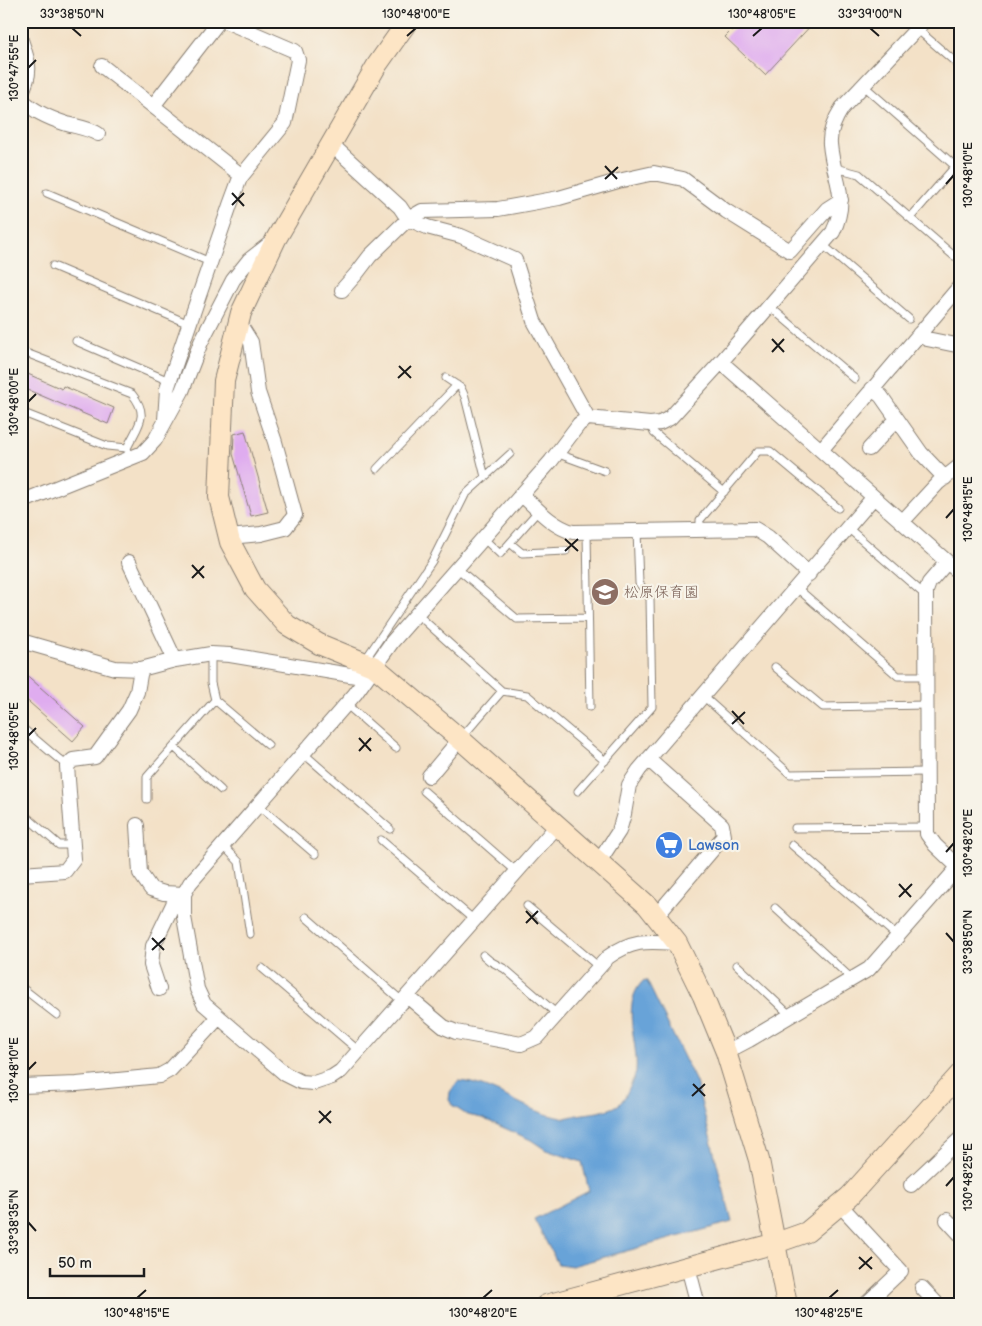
<svg xmlns="http://www.w3.org/2000/svg" width="982" height="1326" viewBox="0 0 982 1326" font-family="'Balsamiq Sans','Klee One',sans-serif">
<rect width="100%" height="100%" fill="#f7f3e8"/>
<filter id="ink" filterUnits="userSpaceOnUse"><feTurbulence type="fractalNoise" baseFrequency=".02" numOctaves="2"/><feDisplacementMap in="SourceGraphic" scale="10" xChannelSelector="R" yChannelSelector="G"/><feConvolveMatrix kernelMatrix="1 2 1 2 8 2 1 2 1" color-interpolation-filters="sRGB"/></filter>
<filter id="wash" filterUnits="userSpaceOnUse"><feTurbulence type="fractalNoise" baseFrequency=".0096" numOctaves="4" result="noise"/><feDisplacementMap in="SourceGraphic" scale="20" xChannelSelector="R" yChannelSelector="G"/><feGaussianBlur stdDeviation="1.12" result="paint"/><feColorMatrix in="noise" values="0 0 0 0 0 0 0 0 0 0 0 0 0 0 0 0 0 1.4 0 .05"/><feComposite in="paint" operator="in"/></filter>
<g filter="url(#wash)">
<rect width="100%" height="100%" fill="#f3e1c7"/>
<!-- water -->
<path fill="#68a3d8" stroke="#42607a" d="M644 980 647 981 696 1082 732 1222 572 1266 558 1264 534 1219 589 1191 582 1162 546 1150 531 1140 482 1118 467 1115 453 1106 449 1100 450 1092 458 1081C494 1083 527 1113 562 1118 567 1118 573 1116 577 1115 589 1113 608 1112 618 1105 624 1100 627 1093 630 1086 632 1081 635 1077 636 1072 639 1042 619 1004 644 980Z"/>
<g id="blocks">
<!-- building -->
<path fill="#dfacef" d="M741 21H815L765 75 725 37Z
M21 371 62 389 63 386 114 408 108 424 21 387Z
M245 431 268 512 251 516 233 454 234 434Z
M21 670 85 727 73 741 21 695Z"/>
</g>
</g>
<g filter="url(#ink)">
<use href="#blocks" fill-opacity="0" stroke="#887e72" stroke-width="1"/>
<g fill="none" stroke-linecap="round" stroke-linejoin="round">
<defs>
<path id="lane" d="M917 29 961 67
M863 85 955 166
M836 168 859 174 954 256
M47 193 210 262
M910 218 959 162 961 157
M822 244 909 319
M53 266 189 324
M769 306 855 379
M76 341 169 381
M21 351 132 394C150 416 138 425 127 448L130 458
M446 378 461 388 465 397 485 477
M21 412 107 446 127 448
M650 424 654 433 724 492
M558 451 564 456 605 471
M377 469 457 385
M848 528 925 595
M700 530V520L758 451H770L838 508
M587 532 590 707
M483 538 500 554 539 510
M510 543 522 553 566 551
M457 568 517 619 588 618
M797 588 898 676H926
M417 614 502 691 527 695 605 761
M211 654V683L215 700 268 745
M365 660 432 561 465 495 510 454
M775 667 823 707 926 705
M703 696 790 774 927 772
M346 704 396 748
M21 727 67 766
M461 738 502 691
M174 747 221 790
M303 753 390 829
M424 791 517 872
M578 791 652 707 650 598 639 583 637 531
M147 799V777L215 700
M258 805 315 854
M21 812 59 845H73
M795 828 927 827
M381 840 474 920
M223 845 239 862 250 934
M792 845 897 936
M527 906 599 967
M775 908 852 979
M306 917 403 1002
M483 955 490 961 505 969 558 1015
M737 965 791 1016
M262 968 359 1051
M21 987 57 1015"/>
<path id="street" d="M21 40C28 60 33 72 21 93
M102 66 242 176
M21 99C33 111 51 119 67 124 78 127 88 128 98 134
M153 106 219 21
M331 144 400 207 408 219 427 227 461 236 515 260 534 321 588 418
M342 290 357 273 370 256 408 219 422 211 498 209 559 198 618 181 654 173 683 179 726 211 790 251 827 209 841 200
M919 334 927 339 961 346
M721 362 961 574
M872 389 881 396 921 453 945 478
M165 420 167 389 230 205 240 178 285 123 298 60 295 51 225 21
M869 449 897 419
M821 450 961 285
M521 494C536 508 553 527 573 532L755 529 768 537 809 574
M21 502 143 453 155 440 182 391 201 342 233 280 249 260 272 242
M902 522 938 483 961 465
M229 537 261 534 285 528 295 515 275 442 258 392 251 342 239 323
M129 562 175 660
M947 562 929 583 926 591 927 834 935 845 958 867
M21 641 115 668 141 669 175 660 211 654 230 655 356 676 372 668
M648 759 722 825 724 836 656 916
M429 776 460 739
M137 825 140 873 151 889 164 893 184 894
M557 826 341 1071 332 1077 314 1083 301 1082 285 1074 204 1004 197 989 184 917V894L190 883 355 694 392 642 551 461 579 424 588 418 650 424 660 423 670 418 721 362 833 232C850 195 833 180 830 144 829 131 835 119 842 108L924 21
M598 863 619 831 624 814 629 785 639 770 873 498
M21 874 65 871 74 859 67 766 73 760 95 757 129 710 137 692 141 669
M159 989 151 965 153 946 178 894
M407 996 444 1027 456 1032 521 1044 537 1037 608 957C633 939 647 941 677 943
M726 1052 749 1040 869 969 961 864
M21 1086 77 1084 159 1076 170 1070 219 1017
M911 1185 961 1138
M840 1205 901 1271 865 1305
M947 1220 961 1235
M688 1267 698 1305
M922 1288 938 1305"/>
<path id="secondary" d="M408 21 377 65 276 239 241 313 224 381 219 497 230 542 255 589 287 625 319 644 375 667 460 739 647 905 677 943 703 996 726 1052 759 1160 787 1305
M546 1305 776 1243 807 1232 849 1197 961 1073"/>
</defs>
<!-- lane casing -->
<use href="#lane" stroke="#887e72" stroke-width="9"/>
<!-- street casing -->
<use href="#street" stroke="#887e72" stroke-width="16"/>
<!-- secondary casing -->
<use href="#secondary" stroke="#887e72" stroke-width="22"/>
<!-- lane -->
<use href="#lane" stroke="#fff" stroke-width="7"/>
<!-- street -->
<use href="#street" stroke="#fff" stroke-width="14"/>
<!-- secondary -->
<use href="#secondary" stroke="#fde5c5" stroke-width="20"/>
</g>
</g>
<!-- ticks -->
<path fill="none" stroke="#1c1c1c" stroke-width="2" d="M72 28 81 36M870 28 879 36M407 36 416 28M753 36 762 28M28 68 36 60M605 166 617 179M605 179 618 167M946 184 954 175M232 193 244 206M232 205 244 193M772 339 784 352M772 352 784 339M399 366 411 378M398 378 411 366M28 402 36 394M946 518 954 509M565 539 578 551M565 551 578 539M192 565 204 578M192 578 204 566M732 711 744 724M732 724 745 712M28 736 36 728M359 738 371 751M359 751 371 738M946 852 954 843M899 884 911 897M899 897 912 884M526 911 538 924M526 923 538 911M946 933 954 942M152 938 164 950M152 950 165 938M28 1070 36 1062M693 1084 705 1096M692 1096 705 1084M319 1111 331 1123M319 1123 331 1111M946 1186 954 1177M28 1222 36 1231M859 1257 872 1269M859 1269 872 1257M137 1298 146 1290M483 1298 492 1290M829 1298 838 1290"/>
<!-- icons -->
<defs>
<symbol id="school-disc" viewBox="-11 -11 22 22"><circle r="9.5" fill="#8d6e63" stroke="#f7f3e8"/><path d="M0-5L7-2L0 1L-7-2ZM-4 1L0 2.5L4 1V4Q0 6-4 4Z" fill="#fff"/></symbol>
<symbol id="supermarket-disc" viewBox="-11 -11 22 22"><circle r="9.5" fill="#3f7fe0" stroke="#f7f3e8"/><path d="M-6-5.5h2.5l.6 2H6L4.5 2H-2.5L-4.4-4H-6ZM-1.5 3.2a1.3 1.3 0 1 0 .1 0ZM3 3.2a1.3 1.3 0 1 0 .1 0Z" fill="#fff"/></symbol>
</defs>
<g fill-rule="evenodd">
<use href="#school-disc" x="589" y="576" width="32" height="32"/>
<use href="#supermarket-disc" x="653" y="829" width="32" height="32"/>
</g>
<g text-anchor="middle" stroke-width="4.5" stroke-linejoin="round" paint-order="stroke">
<!-- education labels -->
<g font-size="15" fill="#785e54" stroke="#f7f3e8" text-anchor="start">
<text x="624" y="597">松原保育園</text>
</g>
<!-- shop labels -->
<g font-size="15" fill="#366cbe" stroke="#f7f3e8" text-anchor="start">
<text x="688" y="850">Lawson</text>
</g>
</g>
<!-- margin -->
<rect width="982" height="1326" fill="none" stroke="#f7f3e8" stroke-width="55"/>
<!-- scale -->
<path d="M50 1268v8h94v-8" fill="none" stroke="#1c1c1c" stroke-width="2.5"/>
<text x="58" y="1268" font-size="15" fill="#1c1c1c" stroke="#f7f3e8" stroke-width="4" paint-order="stroke">50 m</text>
<rect x="28" y="28" width="926" height="1270" fill="none" stroke="#1c1c1c" stroke-width="2"/>
<g font-size="12" text-anchor="middle" fill="#1c1c1c">
<text x="72" y="18">33°38'50"N</text>
<text x="416" y="18">130°48'00"E</text>
<text x="762" y="18">130°48'05"E</text>
<text x="870" y="18">33°39'00"N</text>
<text transform="translate(14 68) rotate(-90)" y="4">130°47'55"E</text>
<text transform="translate(968 175) rotate(-90)" y="4">130°48'10"E</text>
<text transform="translate(14 402) rotate(-90)" y="4">130°48'00"E</text>
<text transform="translate(968 509) rotate(-90)" y="4">130°48'15"E</text>
<text transform="translate(14 736) rotate(-90)" y="4">130°48'05"E</text>
<text transform="translate(968 843) rotate(-90)" y="4">130°48'20"E</text>
<text transform="translate(968 942) rotate(-90)" y="4">33°38'50"N</text>
<text transform="translate(14 1070) rotate(-90)" y="4">130°48'10"E</text>
<text transform="translate(968 1177) rotate(-90)" y="4">130°48'25"E</text>
<text transform="translate(14 1222) rotate(-90)" y="4">33°38'35"N</text>
<text x="137" y="1317">130°48'15"E</text>
<text x="483" y="1317">130°48'20"E</text>
<text x="829" y="1317">130°48'25"E</text>
</g>
</svg>
